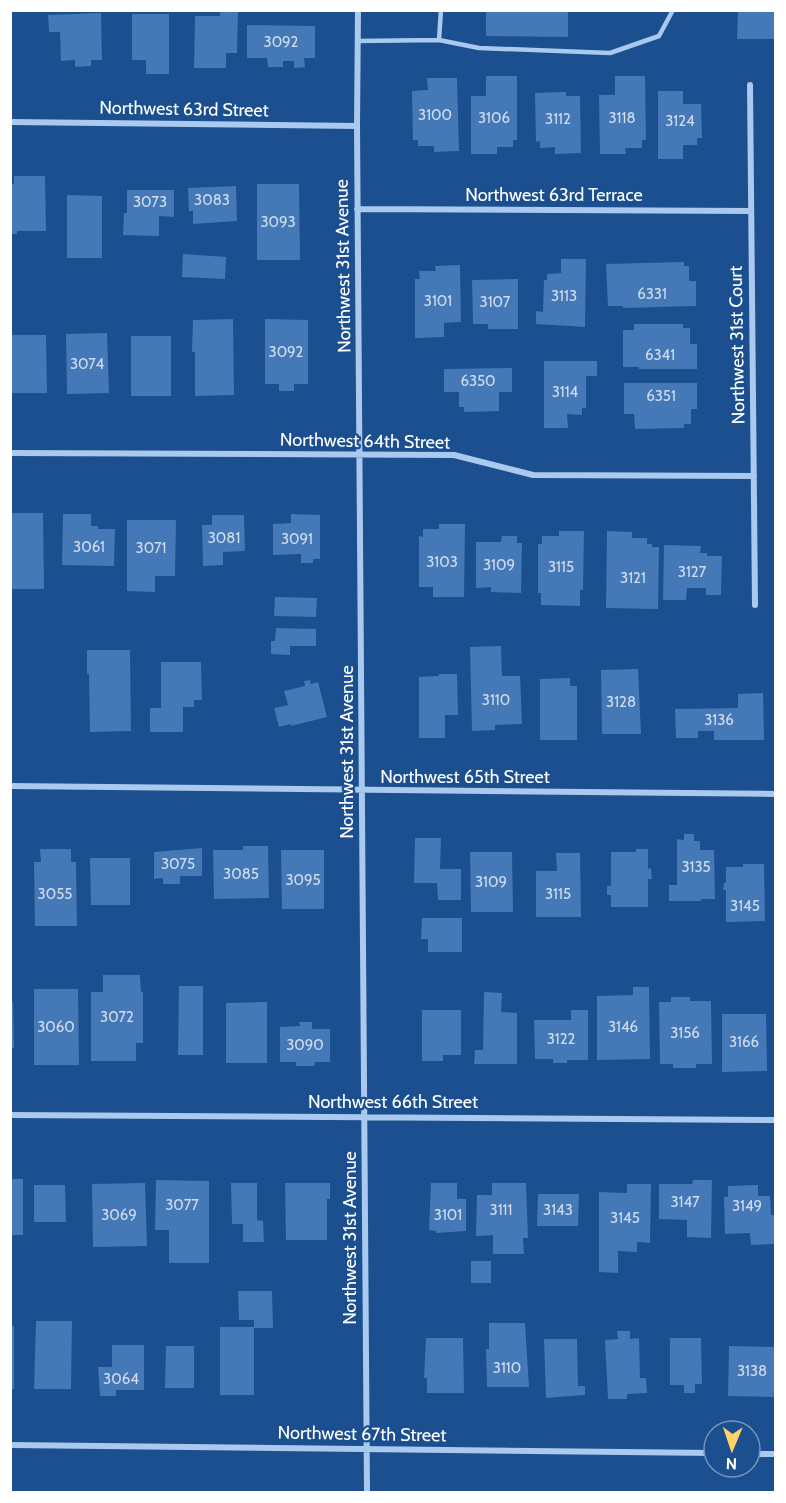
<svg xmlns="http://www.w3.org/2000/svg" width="786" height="1503" viewBox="0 0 786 1503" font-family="Cabin,sans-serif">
<rect width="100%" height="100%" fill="#1b4f8f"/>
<!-- building -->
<path fill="#4478b7" d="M220 10H238L237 53H226V68H194L195 16H220Z
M486 10H568V37L486 36Z
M738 10H776V39H737Z
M101 13 102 60H91V66L75 67V60L61 61 60 32H49L48 15Z
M132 14H169V74H146V60H132Z
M247 25 315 26V58H304L305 67 294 68V61H283V67H268L267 58H247Z
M486 76H517V140H513V147H497V154H471V96H486Z
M615 76H645L646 140H642V148H625L626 154H600L599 95H615Z
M427 78H457L459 151 434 152V146H418V140H413L412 91 428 90Z
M658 91H683V104H701L702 138H697V145H683V159H658Z
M566 92V96H580L581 153 555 154V147L540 148V141L536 142 535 93Z
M14 176H45L46 231H17V234H10V184H14Z
M257 184H299L300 260H257Z
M236 186 237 221 193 224V211H189L188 188Z
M127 190H174V217L159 216V236L123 235 124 213H127Z
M67 195 102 196V258H67Z
M183 254 226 257 225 279 182 277Z
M561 259H586L585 327 536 324V311L543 312 544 280H547V274L561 273Z
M684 262V266H689V281H696V306L623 308V306H608L606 264Z
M460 265 461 322 444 323V337L415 338V279H420L419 271H436L435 266Z
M518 279V329H488V324H473L472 280Z
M233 319 234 395 195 396V352H192L193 320Z
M265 319 308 320V384H294V391H279V384H265Z
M634 324H683V328H690V344H697V369H639V367H623V330H634Z
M107 333 109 393 67 394 66 334Z
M10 335H46L47 393H10Z
M131 336H171V396H131Z
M544 361H597V376H586V408H582V415L567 414 568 428H544Z
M512 368V392H499V411L464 412V407H459V392H444V369Z
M624 383H697V409H691V424H684V428L635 429 634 414H624Z
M10 513H43L44 589H10Z
M63 514H91V526H98V529H115L114 566 62 565Z
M291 514 320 515V559H313V563H301V554L273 555V524L291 523Z
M212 515H244L245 551 223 552V565L203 566 202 525H212Z
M127 520H176L175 576H155V592L127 591Z
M439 524H465L464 597H433V587H419V536L423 537V529H439Z
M559 531H584L583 590H580V606L541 605V593H538V544H542V536H559Z
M607 531 632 532V538H647V544H652V547H659L658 609 606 608Z
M502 536H517V543H522L521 593 491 592V587L476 588V542H501Z
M664 545 701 546 700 553H707V556H722L721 595H706V588H687L686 600H663Z
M275 597 317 598 316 617 274 616Z
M276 628 316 629V646H290V655L271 654V641H275Z
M501 646 502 676H520L522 724 495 725V730L472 731 470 647Z
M87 650H130L131 731 90 732 89 674H87Z
M161 662H201L202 700H194V707H183V732H150V708H161Z
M638 669 641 734H602L601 670Z
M439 674H457L458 715H445V738H419V677L439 676Z
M570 678V686H577V740H540V679Z
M310 680 311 684 318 682 327 717 291 726V724L279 727 274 708 288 705 284 691 305 686 304 681Z
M763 693 764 740H714V731H698V738H676L675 709 738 708V694Z
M684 834H694V841H700V850H714L715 899H701V901H669V885H677V839L684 840Z
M415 838H441L440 869H461V900H438L437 883H414Z
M243 846H268L269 898 214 899 213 850H243Z
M202 848V876H180V884H163V878L154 879V852Z
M40 849H71V862H76L77 926H35L34 862H41Z
M636 849H648V869L651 868 652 879H648V907H611V895H607V886H611V852H636Z
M281 850H324V909H282Z
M470 852H512L513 912H471Z
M556 853H580L581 917H536V871H557Z
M90 858H130V905H91Z
M743 864H764L765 921 726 922V890H723L724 883H726V867H743Z
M422 918H462V952H428V939H421Z
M103 975H140L141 992H143V1043H136V1061H91V992H103Z
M179 986H203V1055H178Z
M633 987H649L650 1059 597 1060V996L633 995Z
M34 989H78L79 1065H34Z
M484 992 502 993 501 1012 517 1013V1064H474L475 1050H483Z
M671 997H690V1001H711L712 1064H696V1068H673V1064H660L659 1002H671Z
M10 1002H13L14 1048H10Z
M267 1002V1063H226V1003Z
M422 1010H461V1055H443V1061H422Z
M571 1010H588V1060H567V1063H553V1059H535L534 1020H571Z
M722 1014H766L767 1071 722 1072Z
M299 1022H312V1029H330V1062H315L314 1066H296V1062H280V1027L300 1026Z
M10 1179H23V1235H10Z
M156 1180 209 1181V1263H169V1230H155Z
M693 1180H712L711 1238 687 1237V1220L659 1219V1184H692Z
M145 1183 147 1246 93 1247 92 1184Z
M231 1183H257V1220L263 1221 264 1242H243V1224H232Z
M285 1183H330V1199H327V1240H286Z
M431 1183H457V1199H466V1231L436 1233V1231L429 1230Z
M492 1183H526L528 1238H523L524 1254H493V1235L476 1236 477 1195H492Z
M627 1184H651L650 1243 637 1242V1252L618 1251V1273L599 1272V1192L627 1193Z
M34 1185H65L66 1222H34Z
M758 1185V1196H770L771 1215H774L775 1244 751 1245 750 1233 725 1234 724 1197H728V1186Z
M538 1194H579L578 1226H537Z
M471 1261H491V1283H471Z
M238 1291H272L273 1328H254V1395H220V1327H254V1320H239Z
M36 1321H72L71 1389H34Z
M489 1323H525L529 1387H487L486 1349H489Z
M10 1326H14V1389H10Z
M617 1331H630V1339L639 1338 640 1378H646L647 1393 627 1394V1399H608L605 1340 618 1339Z
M426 1338H463L464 1393H427V1378H424Z
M670 1338H701L702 1384H695V1393H684V1385H670Z
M544 1339H577L578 1386H585V1395L546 1398Z
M112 1345H144V1390H116V1396H100L98 1367H112Z
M166 1346H194V1388H165Z
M729 1346 776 1347V1397L728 1396Z"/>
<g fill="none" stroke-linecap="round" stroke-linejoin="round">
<!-- service -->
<path stroke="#a9c9ee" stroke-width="4.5" d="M439 40 479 48 610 53 659 36 673 10
M358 41 439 40 441 10"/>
<!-- minor -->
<path stroke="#a9c9ee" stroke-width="6" d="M358 10 357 126 367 1492
M750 85 755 605
M10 122 357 126
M357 209 751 211
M10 453 454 455 533 475 754 476
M10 786 776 794
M10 1115 776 1120
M10 1445 714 1453
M750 1454H776"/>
</g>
<g text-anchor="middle" stroke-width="4.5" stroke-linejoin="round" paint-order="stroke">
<!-- number labels -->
<g font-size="15" fill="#d0dded">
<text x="281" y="47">3092</text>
<text x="435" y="120">3100</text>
<text x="494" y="123">3106</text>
<text x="622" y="123">3118</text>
<text x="558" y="124">3112</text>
<text x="680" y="126">3124</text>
<text x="212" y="205">3083</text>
<text x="150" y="207">3073</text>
<text x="278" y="227">3093</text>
<text x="652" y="299">6331</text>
<text x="564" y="301">3113</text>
<text x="438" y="306">3101</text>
<text x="495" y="307">3107</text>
<text x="286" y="357">3092</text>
<text x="660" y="360">6341</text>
<text x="87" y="369">3074</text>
<text x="478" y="386">6350</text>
<text x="565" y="397">3114</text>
<text x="661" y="401">6351</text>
<text x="224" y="543">3081</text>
<text x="297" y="544">3091</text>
<text x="89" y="552">3061</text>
<text x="151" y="553">3071</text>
<text x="442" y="567">3103</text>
<text x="499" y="570">3109</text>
<text x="561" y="572">3115</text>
<text x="692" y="577">3127</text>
<text x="633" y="583">3121</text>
<text x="496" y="705">3110</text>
<text x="621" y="707">3128</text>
<text x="719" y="725">3136</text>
<text x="178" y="869">3075</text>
<text x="696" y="872">3135</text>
<text x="241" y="879">3085</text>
<text x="303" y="885">3095</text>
<text x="491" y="887">3109</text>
<text x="55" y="899">3055</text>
<text x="558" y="899">3115</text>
<text x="745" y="911">3145</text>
<text x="117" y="1022">3072</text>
<text x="56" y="1032">3060</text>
<text x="623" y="1032">3146</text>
<text x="685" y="1038">3156</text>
<text x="561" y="1044">3122</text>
<text x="744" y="1047">3166</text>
<text x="305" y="1050">3090</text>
<text x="685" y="1207">3147</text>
<text x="182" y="1210">3077</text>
<text x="747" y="1211">3149</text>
<text x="501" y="1215">3111</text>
<text x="558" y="1215">3143</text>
<text x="119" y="1220">3069</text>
<text x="448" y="1220">3101</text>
<text x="625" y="1223">3145</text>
<text x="507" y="1373">3110</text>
<text x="752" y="1376">3138</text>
<text x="121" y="1384">3064</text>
</g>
<!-- street labels -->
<g font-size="18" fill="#fff" stroke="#1b4f8f">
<text transform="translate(184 109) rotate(1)" y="6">Northwest 63rd Street</text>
<text x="554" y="201">Northwest 63rd Terrace</text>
<text transform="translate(343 266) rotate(-91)" y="6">Northwest 31st Avenue</text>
<text transform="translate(737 345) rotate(-91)" y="6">Northwest 31st Court</text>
<text transform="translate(365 441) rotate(1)" y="6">Northwest 64th Street</text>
<text transform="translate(347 752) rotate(-90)" y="6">Northwest 31st Avenue</text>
<text x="465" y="783">Northwest 65th Street</text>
<text x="393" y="1108">Northwest 66th Street</text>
<text transform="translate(350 1238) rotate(-90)" y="6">Northwest 31st Avenue</text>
<text transform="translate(362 1434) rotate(1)" y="6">Northwest 67th Street</text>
</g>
</g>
<!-- border -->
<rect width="786" height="1503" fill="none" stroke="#ffffff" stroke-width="24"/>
<!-- north arrow -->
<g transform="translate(732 1449) rotate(182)"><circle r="28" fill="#1b4f8f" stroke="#7695bc" stroke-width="1.5"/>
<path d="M0-4.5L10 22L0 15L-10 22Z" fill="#ffd166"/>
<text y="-9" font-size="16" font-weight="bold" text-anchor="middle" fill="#ffffff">N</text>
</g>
</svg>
